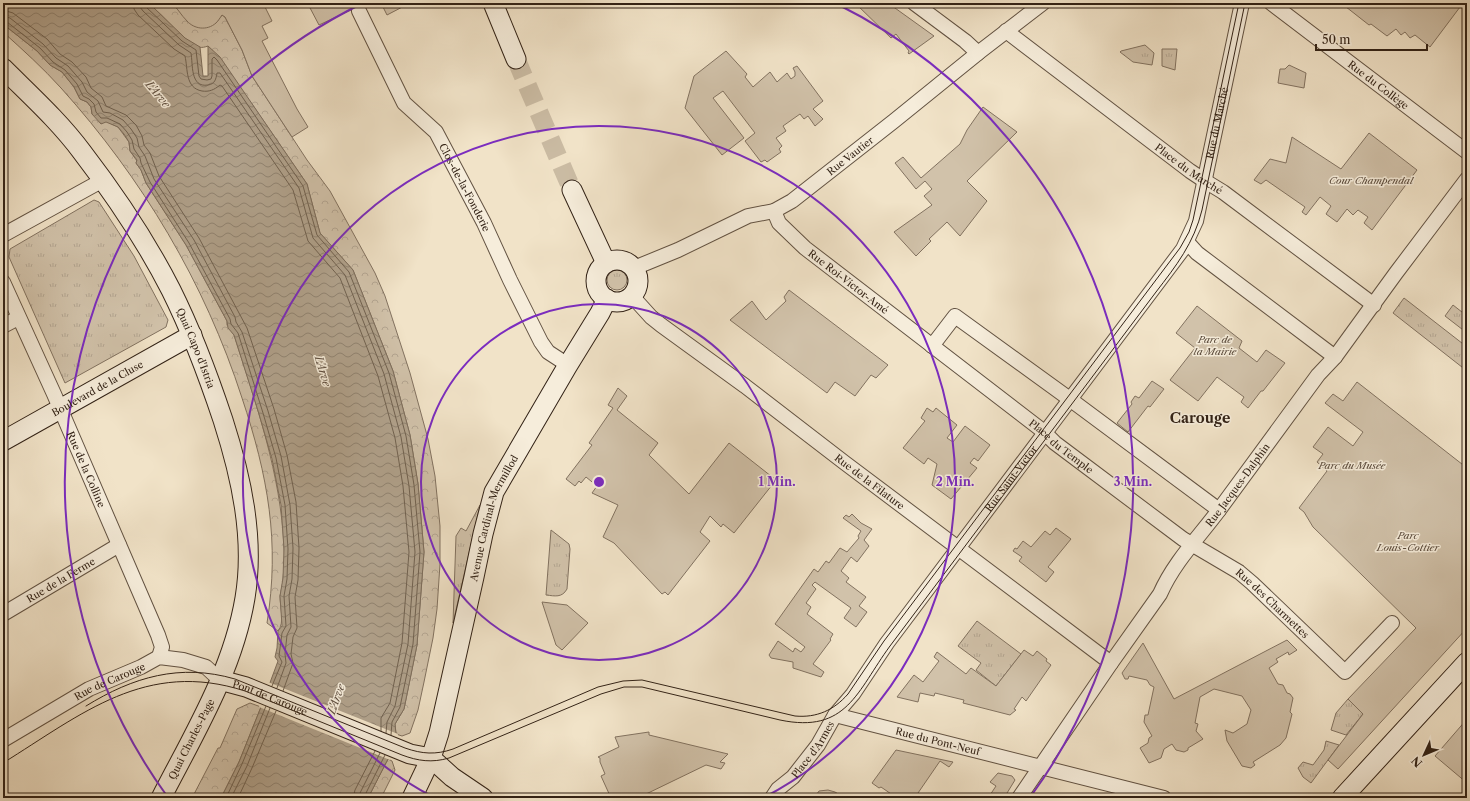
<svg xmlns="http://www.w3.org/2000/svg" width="1470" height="801" viewBox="0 0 1470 801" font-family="'Libre Caslon Text',serif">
<defs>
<pattern id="grass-tufts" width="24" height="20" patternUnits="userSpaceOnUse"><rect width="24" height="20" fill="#d1c2aa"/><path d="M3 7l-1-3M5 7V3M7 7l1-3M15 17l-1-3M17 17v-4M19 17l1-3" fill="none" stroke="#b4a692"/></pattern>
<pattern id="forest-crowns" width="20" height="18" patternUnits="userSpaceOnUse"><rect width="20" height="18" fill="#d1c2aa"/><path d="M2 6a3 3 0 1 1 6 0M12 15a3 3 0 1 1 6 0" fill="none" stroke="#b4a692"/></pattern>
<pattern id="water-waves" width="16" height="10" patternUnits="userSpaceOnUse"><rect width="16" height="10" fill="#b0a18b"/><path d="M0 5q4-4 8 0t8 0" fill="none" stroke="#908371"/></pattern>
</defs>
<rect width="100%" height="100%" fill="#f1e3c8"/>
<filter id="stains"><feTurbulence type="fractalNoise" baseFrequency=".005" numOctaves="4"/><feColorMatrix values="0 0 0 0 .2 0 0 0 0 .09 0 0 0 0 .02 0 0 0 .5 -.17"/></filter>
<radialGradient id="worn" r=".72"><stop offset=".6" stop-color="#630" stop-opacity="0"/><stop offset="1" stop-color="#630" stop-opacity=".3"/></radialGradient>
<!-- grass -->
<path fill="url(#grass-tufts)" stroke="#827260" d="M1145 45 1154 53 1152 65 1133 62 1120 52 1121 51Z
M1162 49H1177L1175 70 1162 66Z
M94 200 99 202 134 256 168 320 166 327 65 383 9 257 10 249Z
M607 280a10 10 0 1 1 20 0a10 10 0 1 1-20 0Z
M1404 298 1467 347V371L1393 313Z
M1453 305 1467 316V333L1445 316Z
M480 505 453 623 456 536 461 528 466 531Z
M551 530 569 544 570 549 567 589C562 598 555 596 546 595Z
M977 621 1021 654 996 686 976 670 981 663 958 646Z
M1348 699 1363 714 1346 735 1331 730 1336 713Z
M1326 741 1339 745 1311 783 1303 777 1298 768 1303 762 1313 765 1324 750Z"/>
<!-- forest -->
<path fill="url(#forest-crowns)" stroke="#827260" d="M146 3H172L192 25 216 23 222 15 225 17 242 50 252 76 307 160 330 191 375 273 385 296 410 373 428 439 435 476 440 526V564L437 609 433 638 424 682 418 710 410 733 402 736 396 734 395 724 404 709 417 645 424 552 418 484 410 435 393 371 353 270 320 233 307 184 254 107 208 46C205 47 202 48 199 47 177 39 166 14 146 3Z
M3 24 37 51 50 65 62 72 74 87 80 99 87 102 91 107 92 114 118 127 129 142 130 151 137 161 136 163 141 170 146 183 186 245 227 321V325L234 335C256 404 281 474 284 548 285 558 284 568 283 578 283 584 281 590 280 596 280 608 285 622 278 631L267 623C280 542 268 476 242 398 205 283 142 178 61 88 43 68 23 50 3 32Z
M250 703 261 707 239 762 221 798H192L218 748H220L237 709Z
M388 759 392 761 395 770 381 798H368Z"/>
<!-- green -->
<path fill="#d1c2aa" stroke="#827260" d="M172 3H263L272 21 262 26 268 38 262 41 297 109 308 127 292 137 252 76 242 50 225 17 222 15C220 18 218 21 216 23 207 31 194 29 187 21 181 15 178 9 172 3Z
M315 3H366L319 25 309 6Z
M381 3H410L387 15Z
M855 3H888L934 36 909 54 908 53 909 51 896 34 891 38Z
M1341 3H1463L1430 47 1415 35 1410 38 1405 32 1401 35 1396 29 1387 36 1371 24 1369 25Z
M726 51 747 74 745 77 753 87 770 72 777 82 787 73 791 79 795 76V72L793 68 797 66 823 101 813 109 823 119 815 126 808 116 804 119 800 114 783 126 786 131 776 138 782 146 779 149 781 152 767 162 765 160 761 162 745 141 755 133 723 91 713 98 744 138 722 155 685 108 694 76Z
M1289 65 1306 73 1304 88 1278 83 1280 69H1285Z
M983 107 1017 132 967 181 987 201 960 236 947 222 929 239 931 241 916 256 894 232 932 205 924 196 932 189 925 181 916 189 895 163 903 157 921 178 960 144 967 130Z
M1369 133 1417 170 1372 230 1364 223 1368 217 1358 210 1353 215 1347 209 1337 222 1326 214 1331 206 1320 197 1306 215 1302 212 1305 207 1266 180 1261 184 1254 180 1270 159 1286 163 1292 137 1341 169Z
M789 290 888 365 876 378 871 375 855 396 835 382 827 393 730 320 752 301 766 320 786 301 784 297Z
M1197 306 1242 341 1239 348 1257 362 1266 350 1285 363 1263 391H1261L1248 408 1241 402 1244 397 1217 377 1198 401 1170 380 1195 348 1176 333Z
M1152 381 1164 389 1150 407 1148 406 1128 432 1117 423 1132 404 1131 402 1135 396 1139 398Z
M1357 382 1467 468V628L1338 769 1328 760 1363 714 1348 699 1416 628 1313 527 1304 512 1299 508 1327 471 1317 462 1323 454 1313 447 1328 427 1353 446 1363 432 1325 403 1333 394 1343 401Z
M618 388 627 396 617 410 658 443 649 455 689 494 729 443 776 480 734 533 723 524 721 527 710 516 700 532 710 541 668 595 665 592 662 594 614 543 603 537 618 505 592 493 597 486 586 477 581 483 579 481 575 486 566 479 592 445 589 443 613 408 608 405Z
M927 408 933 412 936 408 957 425 947 438 953 442 965 426 990 445 978 461 974 458 970 463 977 468 951 499 932 485 937 464 928 458 924 464 903 448 925 421 921 418Z
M852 514 861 523 872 529 864 540 869 546 857 562 851 557 841 571 849 578 846 582 866 597 859 606 867 612 856 627 844 618 851 608 815 582 812 585 816 589 806 603 811 607 807 614 833 634 830 639 831 640 813 664 824 672 821 677 793 668V662L771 658 769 655 778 641 793 652 795 648 801 652 805 647 775 624 814 569 818 572 826 561 829 563 840 548 847 552 859 538 858 536 861 531 843 518 846 515 849 517Z
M1056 528 1071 539 1048 567 1054 572 1046 582 1019 561 1022 557 1013 551 1015 548 1017 549 1023 541 1031 547 1045 531 1050 535Z
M542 602 567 605 588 623 562 650 556 645Z
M1287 640 1297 650 1289 655 1288 652 1276 659 1278 662 1269 668 1278 684 1283 685 1287 693 1290 694 1293 698 1290 712 1292 714 1286 738 1280 745 1253 762 1255 765 1251 768 1242 766 1227 741 1225 730 1233 733 1247 724 1251 710 1242 696 1214 689 1200 697 1195 723 1198 724 1196 731 1203 739 1188 748V750L1184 752 1176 750 1172 744 1164 749 1161 758 1149 763 1140 748 1148 743 1149 738 1152 736 1144 722 1145 715H1148L1154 687 1150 685 1147 680 1129 676 1128 679H1125L1122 673 1143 643 1174 699Z
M1024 650 1033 656 1037 651 1047 659 1046 661 1051 665 1026 701 1022 697 1014 709 1016 710 1010 715 963 703 964 700 935 693 934 696 920 693 918 702 897 697 914 675 923 682 939 661 934 657 937 652 966 674 971 668 996 686Z
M1467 719V783L1435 756Z
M649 732V735L728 754 720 762 725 763 721 769 706 765 644 795 645 798H611L601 776 605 774 600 762V758L598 757 619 747 615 737Z
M896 750 953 762 949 767 940 761 918 793 925 798H897L881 787 879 788 872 783Z
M998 773 1012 776 1015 780 1004 798H988L996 786 990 782Z
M828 790 835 792 845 798H814L819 791Z"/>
<!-- water -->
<path fill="url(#water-waves)" stroke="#7e6e5c" d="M3 3H146L153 7 185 38 200 47 203 76H208V46L220 57 307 184 320 233 353 270 393 371 410 435 418 484 424 552 417 645 404 709 395 724 396 734 388 759 368 798H221L239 762 261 707 278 661 275 657 277 648 278 631 282 626 280 596 283 578 284 549 281 505 272 459 259 414 234 335 228 328 227 321 186 245 146 183 141 170 136 163 137 160 130 151 129 142 124 134 118 127 106 122 101 124 92 114 91 107 87 102 80 99 74 87 62 72 50 65 37 51 3 24Z"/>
<!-- pier -->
<path fill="#f1e3c8" d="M268 682 398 734 390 760 259 707Z"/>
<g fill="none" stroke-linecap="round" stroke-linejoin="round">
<!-- shore -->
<path stroke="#716250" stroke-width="1" d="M134 3V9L138 15 174 49 185 56C188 69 185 88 202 91 209 92 214 90 220 85L222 86 293 190 308 241 340 278 378 376 395 438 403 486 409 552 402 643 390 703 381 718V731
M140 3V7L143 11 179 45 191 53C193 64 190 88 208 85 215 84 216 79 217 73H220L299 188 313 238 345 275 384 374 401 437 409 486 415 552 408 644 395 706 387 722 386 733
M145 3 146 7 182 41 196 50 199 76 201 79 207 80 211 79 212 76V59L214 57 217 60 303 186 317 235 349 272 389 373 406 436 414 485 420 552 413 644 400 707 392 722 391 735
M3 10 13 13 47 39 60 54 72 62 86 77 91 88 102 97 106 106 126 115 136 125 142 136 144 145 150 153 159 176 199 238 247 328 274 409 287 455 296 502 299 548 298 580 295 597 297 628 293 637 291 654 293 663 283 691
M3 16 10 18 43 44 56 58 68 66 82 82 87 92 98 101 103 112 110 113 123 120 131 129 137 138 139 147 145 156 154 179 194 240 235 317 236 322 242 332 268 411 281 456 290 505 293 548 292 579 289 596 291 627 287 635 285 654 286 663 277 688
M3 21 7 22 40 48 53 62 65 70 77 84 83 96 89 99 94 104 96 112 101 118H107L120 124 127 132 132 140 134 149 140 158 141 163 150 182 189 243 230 319 231 324 238 333 263 413 276 458 285 505 288 549 287 579 284 596 286 626 282 633 279 656 282 662 272 686
M226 798 242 764 266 706
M231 798 247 766 270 708
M238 798 252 768 276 711
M353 798 355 790 375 751
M359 798 360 793 380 753
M364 798 365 795 385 755"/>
<!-- secondary-tunnel -->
<path stroke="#cbbca4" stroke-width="19" stroke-dasharray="19 10" stroke-linecap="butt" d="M516 59 572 190"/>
<defs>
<g id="street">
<path d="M914 3 965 41 978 53"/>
<path id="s1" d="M1271 3 1467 152"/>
<path id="s2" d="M359 11 404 103 436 132 484 223 510 280 541 342 548 352 568 365"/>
<path id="s3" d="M1006 31 1190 171 1205 181 1223 192 1374 305"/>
<path id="s4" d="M774 211 779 223 805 248 1043 431 1055 443 1183 539 1239 572 1252 583 1345 672 1392 623"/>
<path d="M3 235 103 180"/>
<path d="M1187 242 1197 253 1335 357"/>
<path id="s5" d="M634 268 678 250 748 216 774 211 792 201 894 121 978 53 1043 3"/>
<path id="s6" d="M3 282 54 394 158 635 162 647 159 657"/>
<path id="s7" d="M632 296 651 317 661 325 745 386 845 463 1111 663"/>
<path d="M3 326 18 318"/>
<path d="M932 346 955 316 1071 400 1219 510"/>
<path id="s8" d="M3 614 119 545"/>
<path id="s9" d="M835 715 1164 798"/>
<path id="s10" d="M3 740 89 689 141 667 159 657 183 660 206 667 220 680"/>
<path id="s11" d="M772 798 778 789 793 777 818 745 835 715 853 694 887 643 1183 249 1196 221 1242 3"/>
<path id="s12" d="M1019 798 1111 663 1160 594C1174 562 1199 537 1219 510 1252 465 1285 420 1318 375L1335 357 1396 273 1467 179"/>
</g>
<g id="secondary">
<path d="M493 3 516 59"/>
<path id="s13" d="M3 68C30 95 59 121 82 152 115 195 146 241 171 290 192 332 208 375 223 420 241 476 255 538 245 598 233 670 194 734 161 798"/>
<path d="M572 190 606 263"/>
<circle cx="617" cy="281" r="21"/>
<path id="s14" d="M3 441 192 335"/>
<path id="s15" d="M220 680 246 687 410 754 431 758"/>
<path d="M431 758 452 777 483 798"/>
<path id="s16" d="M412 798 431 758 439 733 474 577 483 534 494 492 568 365 600 313 607 299"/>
<path d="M1342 798 1467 662"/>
</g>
</defs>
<!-- street casing -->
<use href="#street" stroke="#625242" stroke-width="16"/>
<!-- secondary casing -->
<use href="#secondary" stroke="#322216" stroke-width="21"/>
<!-- street -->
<use href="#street" stroke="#f6eddb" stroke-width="14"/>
<!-- secondary -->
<use href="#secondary" stroke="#f6eddb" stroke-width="19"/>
<!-- tram -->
<path stroke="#322216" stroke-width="1" d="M86 706C133 677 180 663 235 679L405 748C422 754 436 755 453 749L598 687 623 681 642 680 795 716C817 718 834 710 848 694L884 641 1180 248 1189 232 1193 220 1239 3
M3 763C82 714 146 659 245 691L402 755C418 761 432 763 449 758L601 694 624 687H642L780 720C847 734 857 691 890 646L1156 292C1176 266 1194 243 1202 210L1245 3"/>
</g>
<!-- distance rings -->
<g fill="none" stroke="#7b2cbf" stroke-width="2">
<circle cx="599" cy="482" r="178"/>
<path d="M435 798A356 356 0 1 1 763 798"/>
<path d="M167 796A534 534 0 0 1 361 4M837 4A534 534 0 0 1 1031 796"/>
</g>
<g text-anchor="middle" stroke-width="3" stroke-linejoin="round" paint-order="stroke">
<!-- street labels -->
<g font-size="10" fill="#322216" stroke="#f6eddb">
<text dy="4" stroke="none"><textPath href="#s1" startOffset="135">Rue du Collège</textPath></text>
<text dy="4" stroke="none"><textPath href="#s11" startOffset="818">Rue du Marché</textPath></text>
<text dy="4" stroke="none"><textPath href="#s5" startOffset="246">Rue Vautier</textPath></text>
<text dy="4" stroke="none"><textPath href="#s3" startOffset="229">Place du Marché</textPath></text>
<text dy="4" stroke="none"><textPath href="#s2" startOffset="208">Clos-de-la-Fonderie</textPath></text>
<text dy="4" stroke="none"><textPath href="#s4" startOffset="104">Rue Roi-Victor-Amé</textPath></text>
<text dy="4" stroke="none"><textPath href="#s13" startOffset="343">Quai Capo d'Istria</textPath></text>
<text dy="4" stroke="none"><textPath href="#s14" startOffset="108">Boulevard de la Cluse</textPath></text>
<text dy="4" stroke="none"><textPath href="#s4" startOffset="373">Place du Temple</textPath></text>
<text dy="4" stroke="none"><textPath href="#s6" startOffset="205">Rue de la Colline</textPath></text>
<text dy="4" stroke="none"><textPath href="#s11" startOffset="400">Rue Saint-Victor</textPath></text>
<text dy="4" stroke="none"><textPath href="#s7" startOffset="302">Rue de la Filature</textPath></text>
<text dy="4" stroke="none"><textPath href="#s12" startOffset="382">Rue Jacques-Dalphin</textPath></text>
<text dy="4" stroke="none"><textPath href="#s16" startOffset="293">Avenue Cardinal-Mermillod</textPath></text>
<text dy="4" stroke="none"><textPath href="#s8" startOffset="67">Rue de la Ferme</textPath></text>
<text dy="4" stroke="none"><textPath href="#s4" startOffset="637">Rue des Charmettes</textPath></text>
<text dy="4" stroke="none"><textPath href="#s10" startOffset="122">Rue de Carouge</textPath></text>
<text dy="4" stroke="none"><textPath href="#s15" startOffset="53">Pont de Carouge</textPath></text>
<text transform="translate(191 739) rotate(-63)" y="4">Quai Charles-Page</text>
<text dy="4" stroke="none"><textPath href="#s9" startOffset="106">Rue du Pont-Neuf</textPath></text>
<text dy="4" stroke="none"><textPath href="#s11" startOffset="64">Place d'Armes</textPath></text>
</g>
<!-- park labels -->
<g font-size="10" font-style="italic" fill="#5a4a3b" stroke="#f6eddb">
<text x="1371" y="184">Cour Champendal</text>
<text x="1215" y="343">Parc de<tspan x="1215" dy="12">la Mairie</tspan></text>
<text x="1352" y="469">Parc du Musée</text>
<text x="1408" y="539">Parc<tspan x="1408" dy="12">Louis-Cottier</tspan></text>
</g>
<!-- water labels -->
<g font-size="11" font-style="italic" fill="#5e4e3f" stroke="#f6eddb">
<text transform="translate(158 94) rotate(50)" y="4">L'Arve</text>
<text transform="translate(323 371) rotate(74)" y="4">L'Arve</text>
<text transform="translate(336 699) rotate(-70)" y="4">L'Arve</text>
</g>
<!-- district labels -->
<g font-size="14" font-weight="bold" fill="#322216" stroke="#f6eddb">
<text x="1200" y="423">Carouge</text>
</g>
</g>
<circle cx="599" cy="482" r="6" fill="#7b2cbf" stroke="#f6eddb" stroke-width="2"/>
<g font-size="12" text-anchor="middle" font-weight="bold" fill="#7b2cbf" stroke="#f6eddb" stroke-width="3" stroke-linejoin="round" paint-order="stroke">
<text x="777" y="486">1 Min.</text>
<text x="955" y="486">2 Min.</text>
<text x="1133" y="486">3 Min.</text>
</g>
<!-- margin -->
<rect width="1470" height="801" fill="none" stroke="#f1e3c8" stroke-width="16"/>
<rect x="4" y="4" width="1462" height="793" fill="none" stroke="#322216" stroke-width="2"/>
<rect x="8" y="8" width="1454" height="785" fill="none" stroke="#322216"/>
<!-- north arrow -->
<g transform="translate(1424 755) rotate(226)" stroke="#f6eddb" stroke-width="3" paint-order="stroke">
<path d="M0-3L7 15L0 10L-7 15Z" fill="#322216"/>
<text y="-6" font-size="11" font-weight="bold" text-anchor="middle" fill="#322216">N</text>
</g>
<!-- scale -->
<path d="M1316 44v6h111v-6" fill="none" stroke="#322216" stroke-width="2"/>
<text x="1322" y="44" font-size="12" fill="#322216" stroke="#f6eddb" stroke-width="3" paint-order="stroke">50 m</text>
<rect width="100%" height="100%" filter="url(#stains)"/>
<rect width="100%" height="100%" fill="url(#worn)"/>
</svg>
